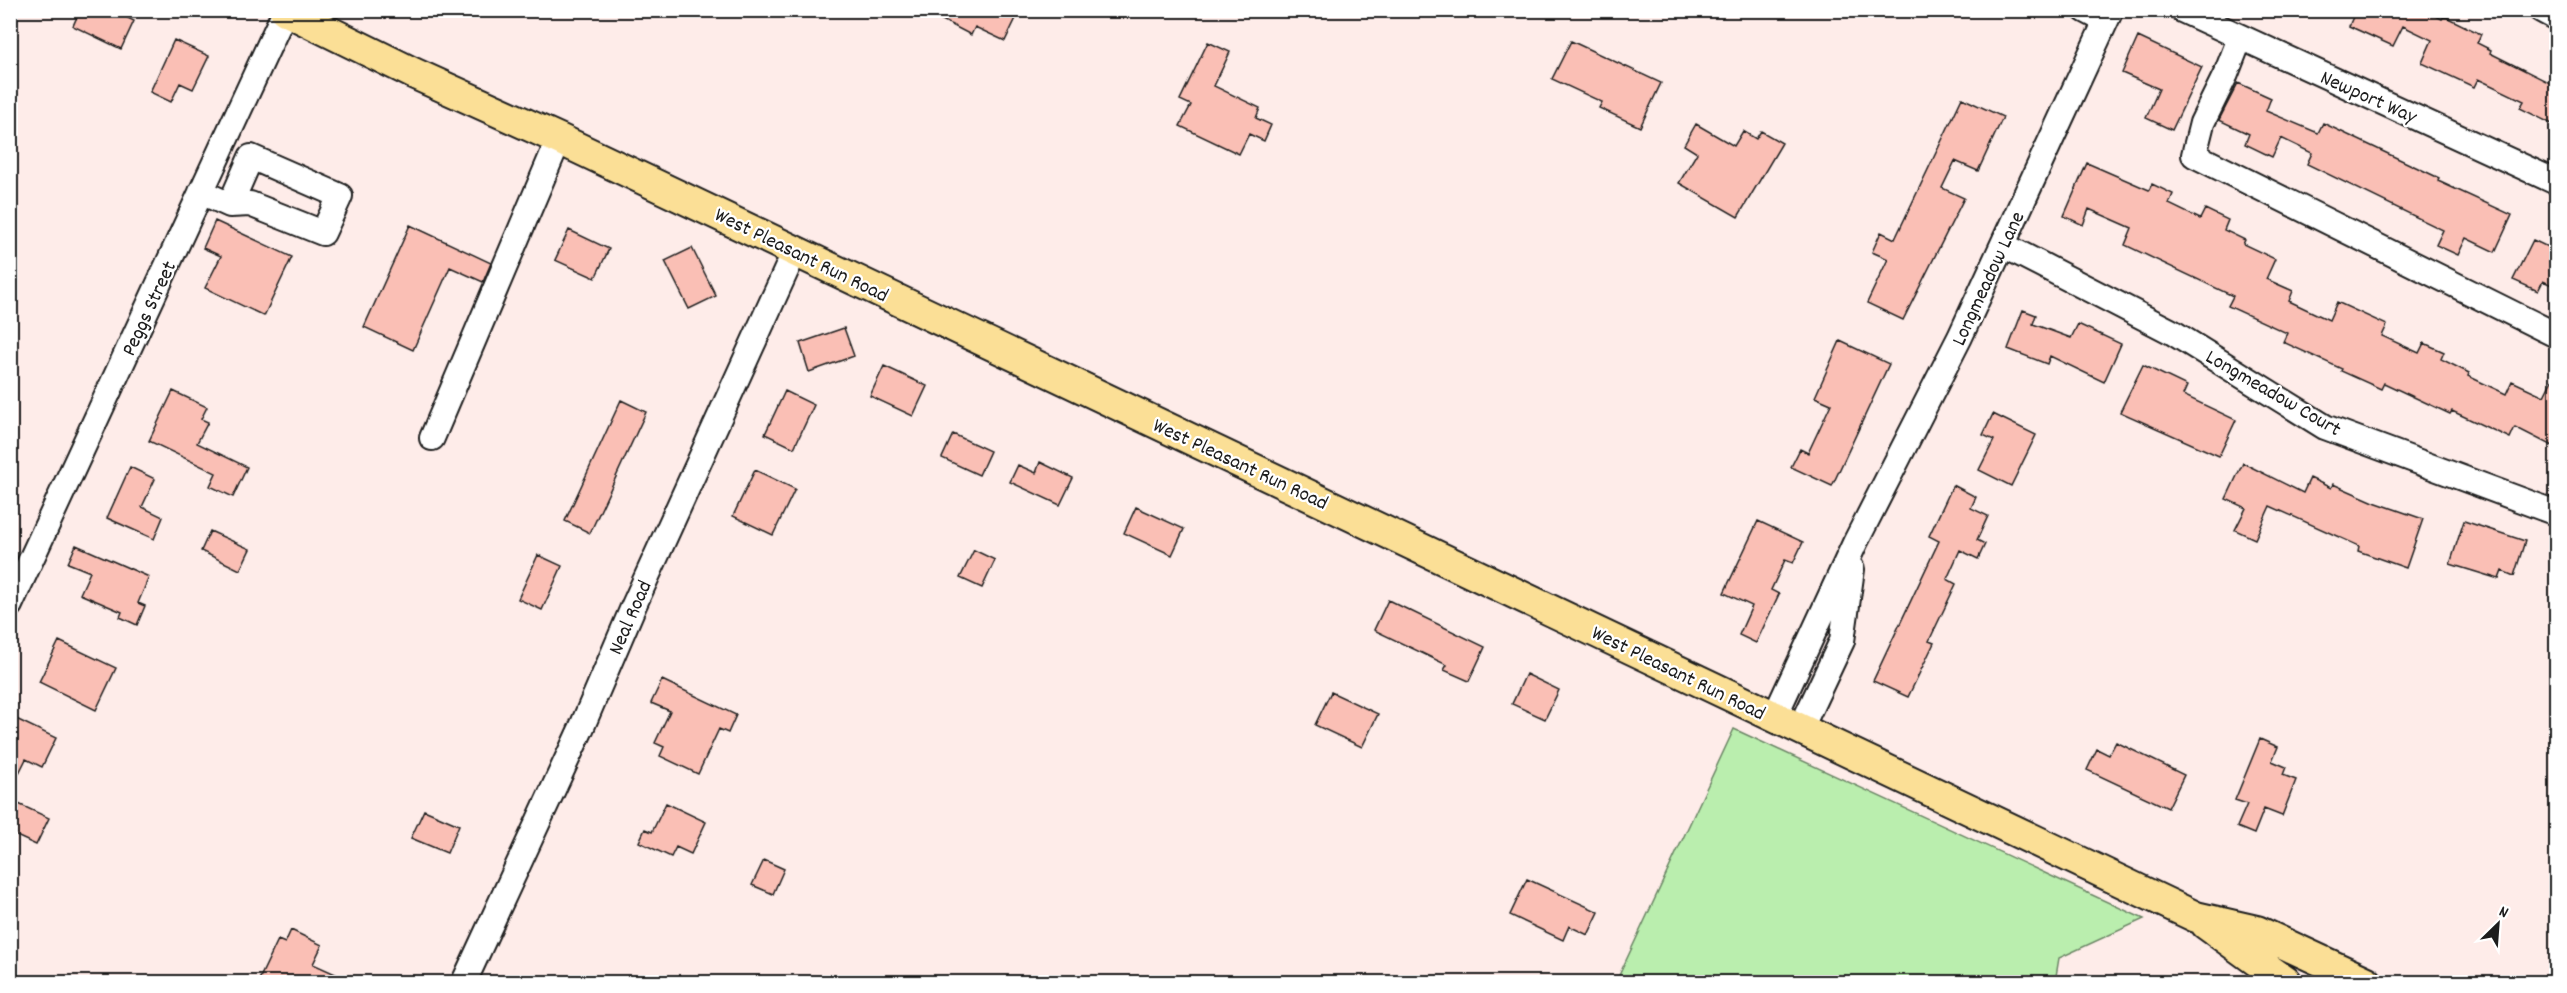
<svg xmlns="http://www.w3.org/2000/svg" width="2567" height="993" viewBox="0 0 2567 993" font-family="Dekko,sans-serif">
<rect width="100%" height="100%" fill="#feece9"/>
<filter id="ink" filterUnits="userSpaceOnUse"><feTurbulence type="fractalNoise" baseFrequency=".0167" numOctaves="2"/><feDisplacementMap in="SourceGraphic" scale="12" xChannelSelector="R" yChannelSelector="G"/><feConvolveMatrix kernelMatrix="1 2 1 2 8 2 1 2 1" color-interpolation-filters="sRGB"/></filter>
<g filter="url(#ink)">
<!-- green -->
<path fill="#baeeae" stroke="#6b8565" stroke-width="1.5" d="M1734 729 2144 919 2059 958 2055 982H1616Z"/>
<!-- building -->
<path fill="#fabfb5" stroke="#1c1c1c" stroke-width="1.5" d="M80 10H112L134 21 121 49 73 26Z
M923 10H1020L1005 41 975 27 971 35Z
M2356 10H2424L2442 19 2444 16 2481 34 2477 43 2491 50 2490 53 2556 86V126L2520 108 2524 101 2478 79 2474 87 2422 63 2432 40 2403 26 2393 46 2349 26Z
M2138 37 2202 67 2172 130 2146 118 2159 89 2122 73Z
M174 40 209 56 193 89 180 83 171 102 150 92Z
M1571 41 1661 83 1640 127 1599 108 1602 102 1552 79Z
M1208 42 1230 52 1214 86 1260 108 1256 118 1271 125 1264 141 1249 134 1239 154 1180 126 1191 105 1180 100Z
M2238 83 2271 98 2266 111 2318 133 2323 123 2439 178 2438 181 2512 215 2495 252 2466 238 2458 255 2436 245 2443 230 2307 164 2312 153 2281 138 2272 157 2245 144 2249 134 2219 120Z
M1962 98 2003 117 1978 171 1955 161 1942 188 1964 198 1903 320 1867 303 1888 259 1872 252 1881 232 1895 239Z
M1696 124 1734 146 1743 131 1756 139 1761 131 1782 143 1738 217 1679 183 1697 153 1684 145Z
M2087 163 2149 190 2152 184 2173 194 2169 204 2200 219 2205 209 2228 220 2224 230 2245 240 2243 244 2275 259 2266 279 2293 291 2289 301 2329 320 2337 302 2387 325 2382 336 2419 353 2424 343 2444 352 2441 359 2469 373 2468 376 2506 394 2512 381 2544 396 2556 372V448L2515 427 2510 438 2452 411 2450 414 2384 383 2381 389 2341 371 2342 369 2283 342 2287 333 2228 306 2233 296 2125 245 2132 228 2089 209 2083 225 2064 216Z
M215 221 292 257 264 316 205 288 221 256 203 248Z
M410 225 491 263 483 282 450 267 413 350 364 327Z
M569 230 609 249 595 278 555 260Z
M2533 240 2556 251V287L2543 281 2538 291 2513 280Z
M692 248 716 296 689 309 665 261Z
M2023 310 2036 315 2033 324 2071 338 2078 324 2121 344 2104 382 2050 356 2047 364 2008 349Z
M844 328 854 356 809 372 800 343Z
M1840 341 1889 364 1832 486 1791 467 1800 449 1808 453 1831 404 1815 397Z
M2143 365 2187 386 2183 395 2236 420 2219 456 2120 412Z
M884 366 927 386 913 416 870 396Z
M173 391 207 407 201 419 208 422 197 443 247 467 233 497 210 486 216 473 149 441Z
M785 391 814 405 794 448 765 434Z
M621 400 646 412 590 533 565 521Z
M1993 414 2036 435 2011 486 1979 470 1994 440 1983 435Z
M953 434 990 451 979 475 942 458Z
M1040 462 1073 478 1060 505 1010 482 1018 465 1036 473Z
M2243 463 2303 493 2310 478 2331 488 2333 484 2374 502 2423 519 2406 568 2358 551 2359 546 2270 506 2255 539 2235 530 2246 508 2226 499Z
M130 467 155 479 142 507 163 517 154 539 107 518Z
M755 470 795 489 773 535 733 516Z
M1953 485 1976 497 1971 508 1988 516 1977 540 1985 544 1978 559 1960 550 1947 579 1956 584 1929 641 1934 643 1908 697 1873 681 1939 541 1929 536Z
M1136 507 1184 529 1172 555 1124 533Z
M1758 521 1803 542 1793 563 1785 560 1771 590 1779 594 1756 643 1739 635 1752 606 1724 593Z
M2464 521 2525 541 2514 576 2502 571 2499 579 2450 564Z
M210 531 250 549 240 570 201 551Z
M76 545 149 577 138 603 145 606 137 625 120 617 122 612 80 594 90 572 68 563Z
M974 550 995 560 982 588 960 578Z
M538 555 562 566 542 610 518 599Z
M1388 600 1485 647 1469 681 1444 670 1447 665 1374 630Z
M59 641 116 668 96 710 39 682Z
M1526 674 1559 690 1545 719 1512 704Z
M662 680 736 715 728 733 719 729 698 774 660 756 664 747 655 743 670 711 651 703Z
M1331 692 1378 714 1362 747 1315 725Z
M10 716 56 738 42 767 26 759 10 791Z
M2260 739 2278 747 2272 761 2286 767 2283 775 2296 780 2282 816 2264 809 2254 834 2237 827 2247 804 2235 800Z
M2116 742 2184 775 2168 808 2087 770 2097 749 2109 755Z
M10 800 49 818 36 845 10 833Z
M666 803 706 822 691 854 676 847 671 857 639 842 645 829 652 832Z
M424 810 459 825 447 853 411 838Z
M764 860 784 869 773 894 752 885Z
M1527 879 1599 912 1588 935 1569 926 1563 940 1510 915Z
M291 930 322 945 313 964 353 982H258L278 940 285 943Z"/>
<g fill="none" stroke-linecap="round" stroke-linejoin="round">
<defs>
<path id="minor" d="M2085 10 2106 21
M2182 10 2556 182
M2541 10 2556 18
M2240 38 2226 74 2202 123 2194 155 2556 335
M201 192 230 205 250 204 323 233 340 196 251 157 230 205
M2003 245 2172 332 2325 427 2556 513
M432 438 559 139
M10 605 285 11
M1774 718 1855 543 1960 337 2111 10
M1800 730 1842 641 1852 569
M464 982 581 729 634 605 795 251"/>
<path id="major" d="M285 10 413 73 559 139 2196 917 2257 931 2367 982
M2206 924 2286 982"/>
</defs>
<!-- minor casing -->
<use href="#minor" stroke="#1c1c1c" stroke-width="28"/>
<!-- major casing -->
<use href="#major" stroke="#1c1c1c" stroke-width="34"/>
<!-- minor -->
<use href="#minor" stroke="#fff" stroke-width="24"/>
<!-- major -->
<use href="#major" stroke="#fbdf96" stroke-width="30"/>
</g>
</g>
<g text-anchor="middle" stroke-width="4.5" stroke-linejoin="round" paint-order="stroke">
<!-- street labels -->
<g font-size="21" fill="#1c1c1c" stroke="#fff">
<text transform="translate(2369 96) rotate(24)" y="7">Newport Way</text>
<text transform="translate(802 254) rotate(26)" y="7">West Pleasant Run Road</text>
<text transform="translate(1987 278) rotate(-65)" y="7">Longmeadow Lane</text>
<text transform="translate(148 308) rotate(-65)" y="7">Peggs Street</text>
<text transform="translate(2274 392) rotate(30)" y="7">Longmeadow Court</text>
<text transform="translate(1241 463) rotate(25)" y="7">West Pleasant Run Road</text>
<text transform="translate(629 617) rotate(-66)" y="7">Neal Road</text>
<text transform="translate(1679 672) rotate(26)" y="7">West Pleasant Run Road</text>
</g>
</g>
<!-- margin -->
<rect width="2567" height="993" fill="none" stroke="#fff" stroke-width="36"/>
<rect x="18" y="18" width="2531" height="957" fill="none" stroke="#1c1c1c" stroke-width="2" filter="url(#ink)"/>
<!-- north arrow -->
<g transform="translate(2498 924) rotate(25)" stroke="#ffffff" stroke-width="4.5" paint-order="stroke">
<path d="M0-4.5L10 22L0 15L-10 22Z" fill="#1c1c1c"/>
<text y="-9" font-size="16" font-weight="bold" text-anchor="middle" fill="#1c1c1c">N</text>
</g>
</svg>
